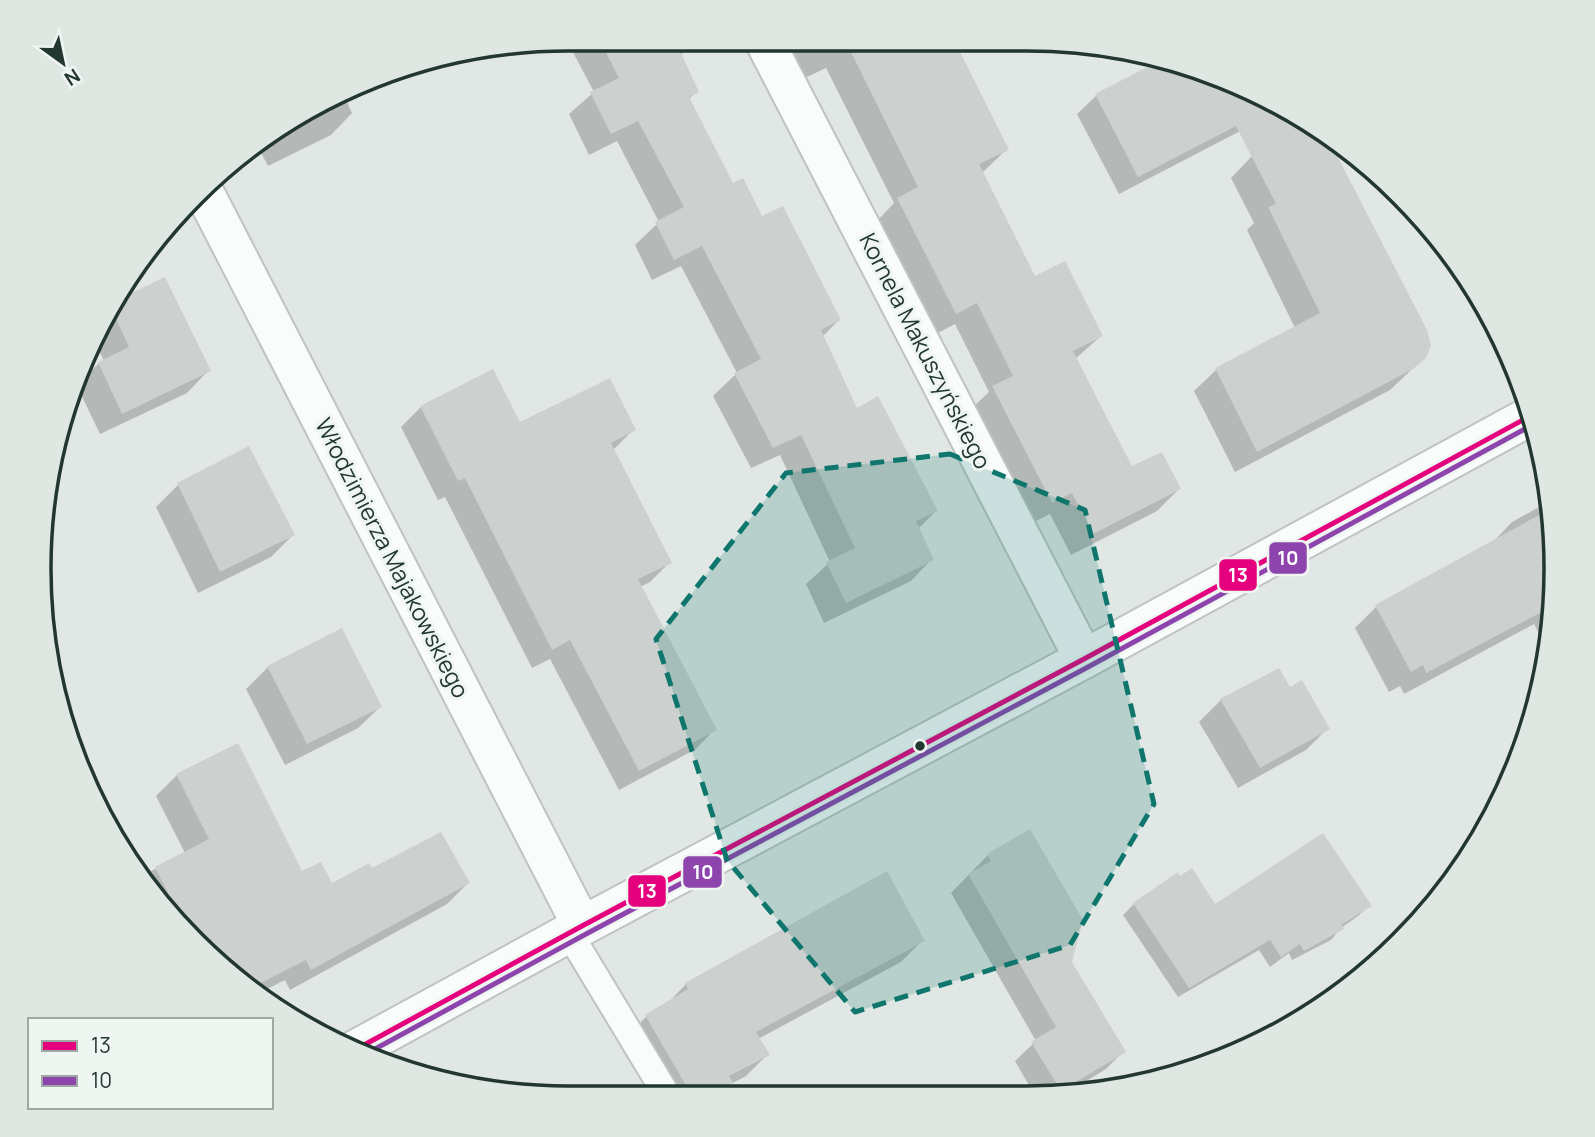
<svg xmlns="http://www.w3.org/2000/svg" width="1595" height="1137" viewBox="0 0 1595 1137" font-family="Manrope,sans-serif">
<rect width="100%" height="100%" fill="#e1e7e4"/>
<!-- shadow -->
<path fill="#0003" d="M566 39 696 41 680 56 697 91 688 100 732 186 761 219 839 320 822 337 856 410 936 511 918 529 932 559 911 581 824 623 806 584 830 562 780 455 751 468 713 396 737 373 681 266 652 280 635 245 659 222 617 141 589 155 569 114 594 92Z
M787 42 956 46 1007 149 982 173 1034 279 1101 336 1075 359 1131 468 1179 489 1157 511 1071 555 1050 514 1030 524 971 409 989 392 955 324 934 335 877 221 894 203 826 68 805 78Z
M1163 61 1264 99 1268 108 1250 126 1119 194 1077 114 1096 96Z
M344 96 352 113 331 135 268 166 256 143 274 128Z
M1252 156 1425 357 1390 390 1235 472 1194 391 1216 370 1295 328 1247 230 1254 223 1231 178Z
M113 304 208 371 187 393 100 434 77 386 99 363 104 361 92 336Z
M421 407 520 425 634 429 613 450 670 562 650 582 640 587 715 729 696 749 619 790 550 659 532 668 445 497 438 500 401 427Z
M248 448 293 535 271 557 198 593 156 507 178 485Z
M1552 500 1555 604 1549 640 1544 643 1534 624 1404 694 1400 686 1389 692 1355 628 1377 606 1492 543 1512 522Z
M268 667 380 707 358 728 285 765 246 689Z
M1289 689 1327 729 1306 750 1238 788 1199 722 1221 700Z
M177 775 301 873 331 885 371 871 468 883 447 904 290 990 285 980 255 995 246 989 170 918 142 876 185 853 156 796Z
M988 855 1124 1051 1106 1069 1065 1094H1034L1015 1061 1036 1041 951 893Z
M1134 904 1215 906H1369L1358 916 1341 928 1331 940 1292 960 1289 953 1270 967 1259 950 1178 997 1123 915Z
M923 940 901 962 758 1039 767 1055 746 1076 727 1086 717 1096 658 1097 624 1039 646 1017 667 1004 686 984Z"/>
<!-- building -->
<path fill="#ccd0ce" d="M599 39 675 40 699 92 689 97 733 183 743 178 762 216 783 206 841 320 821 330 857 408 878 396 938 511 916 521 934 560 846 603 826 562 855 548 801 435 773 448 734 373 761 359 702 246 674 260 655 222 684 207 638 121 611 134 590 92 619 78Z
M847 44 957 46 1009 150 979 164 1035 276 1065 261 1103 336 1073 351 1103 410 1132 466 1162 452 1181 489 1093 534 1072 493 1052 503 992 386 1013 376 977 303 956 314 897 198 918 187Z
M1161 60 1292 110 1329 140 1427 330 1431 345 1426 358 1413 369 1257 452 1215 368 1320 313 1268 207 1276 204 1236 126 1138 177 1095 94Z
M165 277 211 371 122 414 98 362 129 347 111 308 115 301Z
M493 369 520 422 610 378 636 430 611 443 672 563 638 579 717 730 639 771 570 640 552 650 465 478 458 481 420 406Z
M249 446 295 535 220 572 177 483Z
M1552 508 1555 605 1426 673 1423 665 1411 672 1375 605Z
M342 628 382 707 307 744 267 666Z
M1279 668 1290 687 1302 680 1330 729 1260 768 1220 699Z
M238 743 302 871 321 862 332 883 369 863 372 868 441 832 470 883 311 970 306 960 247 990 170 918 168 916 177 911 155 867 209 839 176 774Z
M1030 829 1083 920 1072 962 1126 1052 1061 1091 1031 1042 1056 1027 968 874 991 861 987 854Z
M1323 833 1372 906 1341 925 1344 929 1304 951 1300 944 1281 957 1270 940 1189 988 1133 903 1178 872 1180 876 1192 868 1215 904Z
M887 871 925 941 756 1032 770 1055 729 1076 733 1083 708 1096H692L645 1015 688 989 685 983Z"/>
<g fill="none" stroke-linecap="round" stroke-linejoin="round">
<defs>
<path id="lane" d="M569 933 668 1097"/>
<path id="street" d="M765 42 1084 659
M203 190 582 926
M353 1051 582 926 1084 659 1532 415"/>
</defs>
<!-- lane casing -->
<use href="#lane" stroke="#bec4c1" stroke-width="30"/>
<!-- street casing -->
<use href="#street" stroke="#bec4c1" stroke-width="42"/>
<!-- lane -->
<use href="#lane" stroke="#fafbfb" stroke-width="26"/>
<!-- street -->
<use href="#street" stroke="#fafbfb" stroke-width="38"/>
<defs>
<path id="bus-1" d="M353 1051 582 926 1084 659 1532 415"/>
<path id="bus-2" d="M364 1055 586 934 1088 667 1534 424"/>
</defs>
<!-- bus-1 casing -->
<use href="#bus-1" stroke="#eff6f2" stroke-width="10"/>
<!-- bus-2 casing -->
<use href="#bus-2" stroke="#eff6f2" stroke-width="10"/>
<!-- bus-1 -->
<use href="#bus-1" stroke="#e5007d" stroke-width="5"/>
<!-- bus-2 -->
<use href="#bus-2" stroke="#8e44ad" stroke-width="5"/>
</g>
<!-- marked area -->
<path fill="#0f766e" fill-opacity="0.2" stroke="#0f766e" stroke-width="5" stroke-dasharray="14 9" stroke-linejoin="round" d="M950 454 1085 510 1154 804 1070 945 855 1012 727 860 656 639 786 473Z"/>
<!-- markers -->
<circle fill="#22372f" stroke="#eff6f2" stroke-width="2.5" cx="920" cy="746" r="6"/>
<g text-anchor="middle" stroke-width="6" stroke-linejoin="round" paint-order="stroke">
<!-- street labels -->
<g font-size="23" fill="#22372f" stroke="#eff6f2">
<text transform="translate(925 351) rotate(63)" y="8">Kornela Makuszyńskiego</text>
<text transform="translate(392 558) rotate(63)" y="8">Włodzimierza Majakowskiego</text>
</g>
</g>
<!-- crop -->
<path d="M0 0H1595V1137H0ZM568 51H1027A517 517 0 0 1 1544 568V569A517 517 0 0 1 1027 1086H568A517 517 0 0 1 51 569V568A517 517 0 0 1 568 51Z" fill="#dfe7e2" fill-rule="evenodd"/>
<path fill="none" stroke="#22372f" stroke-width="3.5" d="M568 51H1027A517 517 0 0 1 1544 568V569A517 517 0 0 1 1027 1086H568A517 517 0 0 1 51 569V568A517 517 0 0 1 568 51Z"/>
<g stroke="#eff6f2" stroke-width="2.5">
<rect x="1268" y="541" width="40" height="34" rx="7" fill="#8e44ad"/>
<rect x="1218" y="558" width="40" height="34" rx="7" fill="#e5007d"/>
<rect x="682" y="855" width="41" height="34" rx="7" fill="#8e44ad"/>
<rect x="627" y="874" width="40" height="34" rx="7" fill="#e5007d"/>
</g>
<g font-size="19" text-anchor="middle" font-weight="bold" fill="#fff">
<text x="1288" y="565">10</text>
<text x="1238" y="582">13</text>
<text x="703" y="879">10</text>
<text x="647" y="898">13</text>
</g>
<!-- legend -->
<rect x="28" y="1018" width="245" height="91" fill="#eff6f2" stroke="#9daaa4" stroke-width="2"/>
<rect x="42" y="1041" width="35" height="10" fill="#e5007d" stroke="#9daaa4" stroke-width="2"/>
<text x="91" y="1053" font-size="21" fill="#22372f">13</text>
<rect x="42" y="1076" width="35" height="10" fill="#8e44ad" stroke="#9daaa4" stroke-width="2"/>
<text x="91" y="1088" font-size="21" fill="#22372f">10</text>
<!-- north arrow -->
<g transform="translate(63 63) rotate(147)" stroke="#eff6f2" stroke-width="5" paint-order="stroke">
<path d="M0-5L12 26L0 18L-12 26Z" fill="#22372f"/>
<text y="-10" font-size="19" font-weight="bold" text-anchor="middle" fill="#22372f">N</text>
</g>
</svg>
